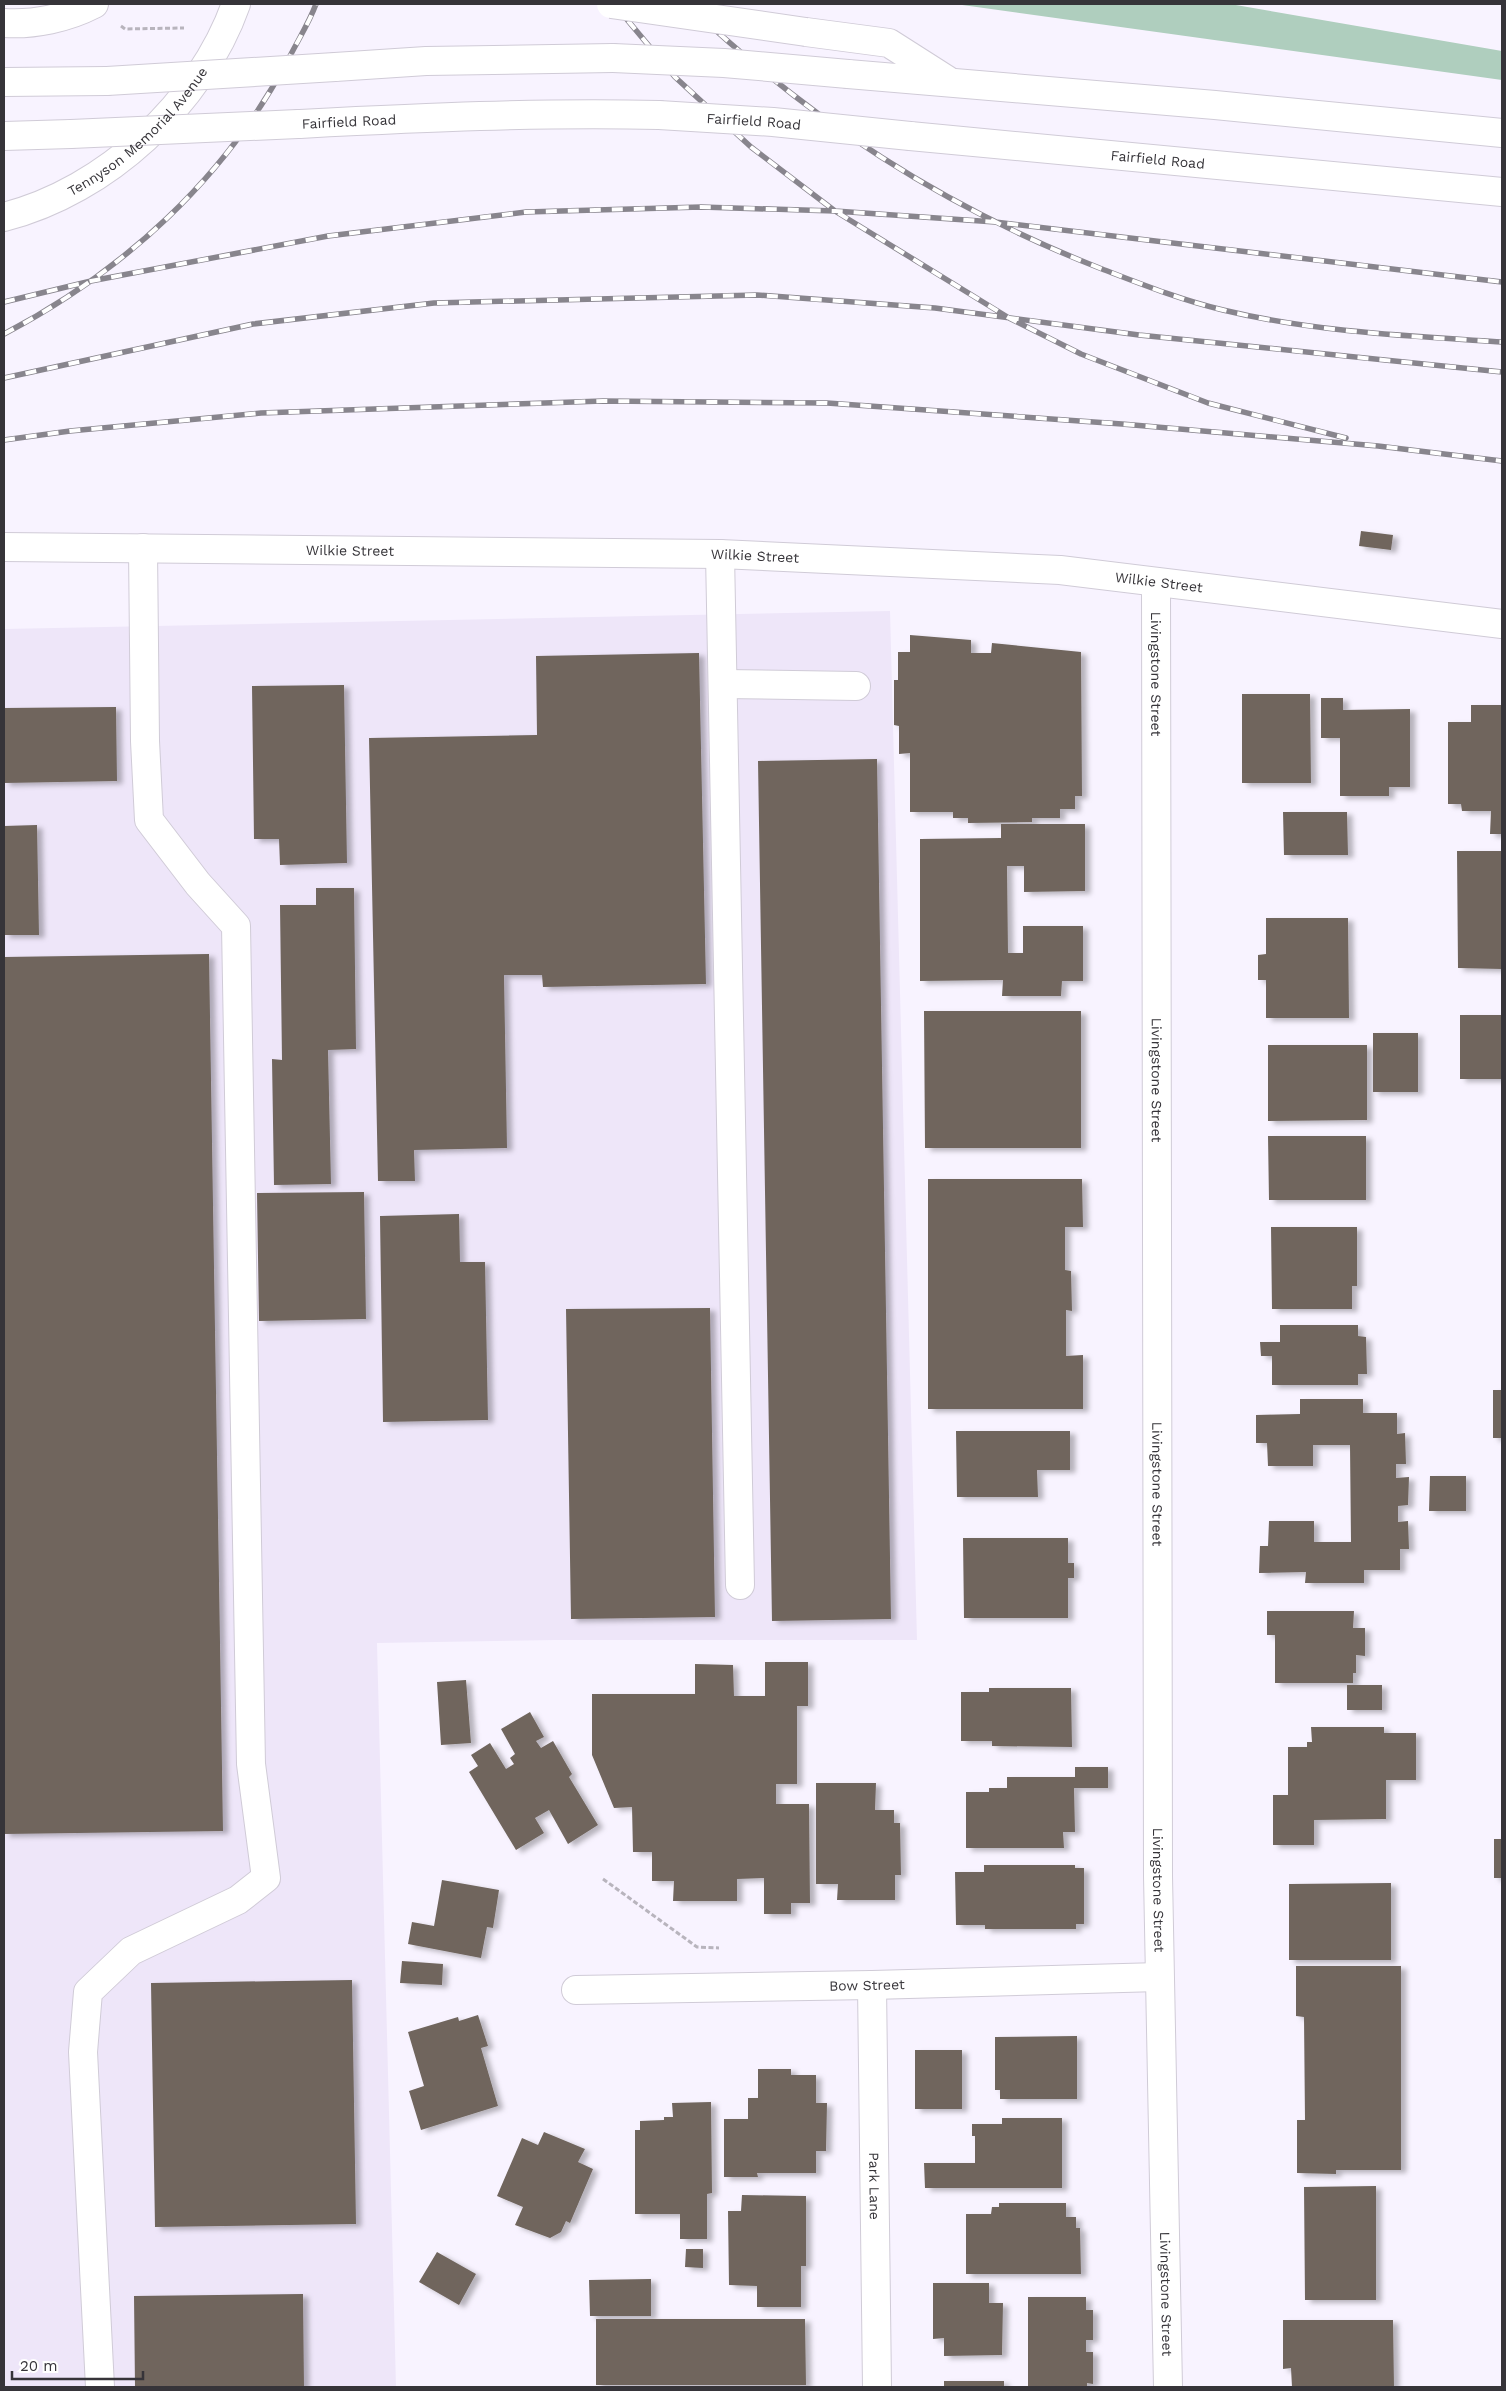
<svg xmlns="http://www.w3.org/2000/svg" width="1506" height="2391" viewBox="0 0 1506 2391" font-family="'Work Sans',sans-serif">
<defs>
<filter id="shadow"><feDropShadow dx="5.5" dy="3" stdDeviation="2.5" flood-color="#0004"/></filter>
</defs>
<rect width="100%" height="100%" fill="#f8f3ff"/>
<!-- built -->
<path fill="#eee6f9" d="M890 611 917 1640H555L377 1643 396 2387H4V629Z"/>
<!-- green -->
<path fill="#afcebe" d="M955 4H1230L1502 51V80Z"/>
<!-- building -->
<path fill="#6f655d" filter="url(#shadow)" d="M1361 531 1393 535 1391 550 1359 546Z
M910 635 971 640V653H991L992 643 1081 652 1082 796H1075V809H1060V818H1032V822L968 823V818H953V812H910V753L899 754V726L894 725V680H898V652H910Z
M699 653 706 984 543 987 542 975H504L507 1148 414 1150 415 1181H378L369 738 537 735 536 656Z
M344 685 347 863 280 865 279 839H254L252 686Z
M1242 694H1310L1311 783H1242Z
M1321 698H1343V710L1410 709V787H1389V796H1340V738H1321Z
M1471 705H1502V834H1490L1491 811H1462L1461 804H1448V722H1471Z
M116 707 117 781 4 783V708Z
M877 759 891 1619 772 1621 758 761Z
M1283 812H1347L1348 855H1284Z
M1001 824H1085V891L1024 892V866H1007L1008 953H1023V926H1083V981H1062L1061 996H1002L1003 980 920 981V839L1001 838Z
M37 825 39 935H4V826Z
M1457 851H1501L1502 969 1458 968Z
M316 888H354L356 1049 328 1050 331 1184 274 1185 272 1059 282 1060 280 905H316Z
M1266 918H1348L1349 1018H1266V980H1258V955L1266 954Z
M209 954 223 1831 4 1834V957Z
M924 1011H1081V1148H925Z
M1460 1015H1502V1079H1460Z
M1373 1033H1418V1092H1373Z
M1268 1045H1367V1120L1268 1121Z
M1268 1136H1366V1200H1269Z
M928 1179H1082L1083 1227H1065V1270L1071 1271 1072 1311 1066 1310V1356L1083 1355V1409H928Z
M364 1192 366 1319 259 1321 257 1193Z
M459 1214 460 1262H485L488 1420 383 1422 380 1216Z
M1271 1227H1357V1286H1352V1309H1272Z
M710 1308 715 1617 571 1619 566 1309Z
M1280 1325H1358V1336L1366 1337 1367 1374H1358V1385H1272V1356H1261L1260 1342H1280Z
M1493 1390H1502V1438H1493Z
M1300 1399H1363V1413H1397V1434L1405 1433 1406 1464H1396V1478L1409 1477 1408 1505 1398 1506V1522L1408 1521 1409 1549H1400V1570H1364V1583H1305L1306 1572 1259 1573 1260 1546H1268L1269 1521H1314V1542H1351L1350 1445H1313V1466H1268L1267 1443H1256V1415L1300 1414Z
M956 1431H1070V1470H1037L1038 1497H957Z
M1430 1476H1466V1511H1429Z
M963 1538H1068V1563H1074V1578H1068V1618H964Z
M1267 1611H1354L1353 1628H1365V1656L1356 1655V1673H1353V1683H1275V1635H1267Z
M765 1662H808V1706H797V1784H776V1804H809L810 1903H791V1914H764V1878L737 1879V1901H673L674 1881H652V1852H633L632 1807 614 1808 592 1755V1694H695V1664L733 1665 734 1696H765Z
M466 1680 471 1743 441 1745 437 1682Z
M1347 1685H1382V1710H1347Z
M989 1688H1071L1072 1747 992 1746V1741H961V1692H989Z
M530 1712 544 1737 536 1741 541 1748 553 1741 572 1774 569 1777 598 1825 568 1844 549 1810 535 1818 544 1833 516 1850 469 1772 478 1766 471 1755 490 1743 506 1769 514 1764 510 1758 515 1754 501 1729Z
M1311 1727H1384V1733H1416V1780H1386V1819L1314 1820V1845H1273V1795H1288V1747H1307V1742H1312Z
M1075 1767H1108V1788H1074L1075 1832H1063L1064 1848H966V1792H989V1788H1007V1777H1075Z
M816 1783H876L875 1810H894V1823H900L901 1875H895V1900H837L838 1884H816Z
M1494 1839H1502V1878H1494Z
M984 1865H1075V1868H1084V1924H1076V1929H985V1925H956L955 1872H984Z
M442 1880 499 1890 493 1928 487 1927 481 1958 408 1944 412 1922 434 1926Z
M1391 1883V1960H1289V1884Z
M402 1961 443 1964 442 1985 400 1983Z
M1296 1966H1401V2170H1336V2174L1297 2173V2120H1305L1304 2017 1296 2016Z
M352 1980 356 2224 155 2227 151 1983Z
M478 2015 488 2046 481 2048 498 2106 421 2130 409 2091 424 2086 408 2032 458 2017 459 2021Z
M1077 2036V2099H1000V2090H995V2037Z
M915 2050H962V2109H915Z
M758 2069H791V2075H816V2103H827L826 2151H816V2173H757L758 2177H724V2119H748V2098H758Z
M711 2102 712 2193 707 2194V2239H680V2214H635V2130H640V2121L664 2120V2117H673L672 2103Z
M1002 2118H1062V2188H925L924 2163H975V2136H972V2124H1002Z
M544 2132 585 2149 578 2162 593 2169 570 2223 566 2221 561 2232 550 2238 515 2225 523 2207 497 2196 522 2138 538 2145Z
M1376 2186V2300H1305L1304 2187Z
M742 2195 806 2196V2266H801V2307H757V2286L729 2285 728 2211H741Z
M999 2203H1066V2217H1076V2228H1080L1081 2274H966V2214H991L992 2207H999Z
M686 2249H703V2268L685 2267Z
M437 2252 476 2274 459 2305 419 2282Z
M651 2279V2316H590L589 2280Z
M933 2283H989V2303H1003L1002 2355 944 2356V2338L933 2339Z
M303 2294 304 2387H135L134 2296Z
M1028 2297H1086V2310H1093V2340H1086V2352H1093V2384L1087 2383V2387H1028Z
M596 2319H805L806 2385H596Z
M1283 2320H1393L1394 2387H1292L1291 2368 1283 2369Z
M944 2381H1004V2387H944Z"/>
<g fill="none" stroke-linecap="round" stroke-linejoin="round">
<defs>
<g id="minor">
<path d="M4 23C34 25 67 18 94 4"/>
<path id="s1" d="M4 547 720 554 1060 570 1502 624"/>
<path d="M720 554 740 1585"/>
<path id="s2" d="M1156 582 1158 1876 1168 2387"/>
<path d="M723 684 856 686"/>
<path id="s3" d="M872 1985 877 2387"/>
<path id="s4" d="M576 1990 872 1985 1159 1977"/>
<path d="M100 2387 83 2052 88 1992 131 1951 238 1900 266 1878 251 1764 236 926 198 884 149 820 145 741 143 548"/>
</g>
<g id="major">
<path d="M806 32 889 43 947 80"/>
<path d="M335 67 426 61 613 58"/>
<path d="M848 74 1215 105 1502 133"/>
<path d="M4 82 107 81"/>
<path id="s5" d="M298 124C419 118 539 112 659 115"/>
<path d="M4 136 71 134"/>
<path id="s6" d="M910 136 1502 192"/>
<path id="s7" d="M4 217C106 191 201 103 236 4"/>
</g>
</defs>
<!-- minor casing -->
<use href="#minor" stroke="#d0cbd7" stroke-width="30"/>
<!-- major casing -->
<use href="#major" stroke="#d0cbd7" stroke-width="30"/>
<!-- path -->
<path stroke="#b8b4bd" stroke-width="3" stroke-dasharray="5 2.5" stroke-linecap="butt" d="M121 26 125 29 184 28
M603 1879 697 1947 719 1948"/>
<!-- minor -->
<use href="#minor" stroke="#fff" stroke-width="28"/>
<!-- major -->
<use href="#major" stroke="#fff" stroke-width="28"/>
<defs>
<path id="rail" d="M614 4 675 77 751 147 835 211 1009 318 1081 354 1208 403 1346 438
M687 4C811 121 943 207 1102 269 1141 284 1181 300 1223 310 1314 332 1409 336 1502 342
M4 302 91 281 328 236 526 212 701 207 835 211 995 222 1502 282
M4 334C124 271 225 179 289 58 298 40 309 23 316 4
M4 378 253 324 434 303 757 295 935 308 1139 335 1502 372
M4 440 70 431 261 413 603 401 827 403 1122 424 1378 446 1502 461"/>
</defs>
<!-- rail casing -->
<use href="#rail" stroke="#88858d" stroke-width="5.5"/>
<!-- rail -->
<use href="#rail" stroke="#fff" stroke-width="4" stroke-dasharray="11" stroke-linecap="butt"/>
<defs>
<g id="major-bridge">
<path d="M611 4 806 32"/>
<path d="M613 58 724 63 848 74"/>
<path d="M107 81 335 67"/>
<path id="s8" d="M659 115 773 122 910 136"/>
<path d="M71 134 298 124"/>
</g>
</defs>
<!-- major-bridge casing -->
<use href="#major-bridge" stroke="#d0cbd7" stroke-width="30" stroke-linecap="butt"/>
<!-- major-bridge -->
<use href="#major-bridge" stroke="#fff" stroke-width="28"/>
</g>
<g text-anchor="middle" stroke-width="5" stroke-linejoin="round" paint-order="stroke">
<!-- street labels -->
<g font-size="14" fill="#363439" stroke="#fff">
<text dy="5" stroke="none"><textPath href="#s5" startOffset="51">Fairfield Road</textPath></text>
<text dy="5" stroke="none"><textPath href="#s8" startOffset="95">Fairfield Road</textPath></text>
<text dy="5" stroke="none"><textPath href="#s7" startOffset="162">Tennyson Memorial Avenue</textPath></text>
<text dy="5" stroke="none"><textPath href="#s6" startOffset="249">Fairfield Road</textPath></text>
<text dy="5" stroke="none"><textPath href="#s1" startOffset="346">Wilkie Street</textPath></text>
<text dy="5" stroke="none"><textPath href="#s1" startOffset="751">Wilkie Street</textPath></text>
<text dy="5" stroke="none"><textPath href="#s1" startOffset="1156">Wilkie Street</textPath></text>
<text dy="5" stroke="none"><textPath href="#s2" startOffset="92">Livingstone Street</textPath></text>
<text dy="5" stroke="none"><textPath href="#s2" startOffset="498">Livingstone Street</textPath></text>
<text dy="5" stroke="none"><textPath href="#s2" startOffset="902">Livingstone Street</textPath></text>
<text dy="5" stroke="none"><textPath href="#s2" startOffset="1308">Livingstone Street</textPath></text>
<text dy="5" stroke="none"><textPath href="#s4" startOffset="291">Bow Street</textPath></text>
<text dy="5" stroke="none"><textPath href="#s3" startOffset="201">Park Lane</textPath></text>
<text dy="5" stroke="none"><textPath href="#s2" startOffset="1712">Livingstone Street</textPath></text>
</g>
</g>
<!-- border -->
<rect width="1506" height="2391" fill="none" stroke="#363439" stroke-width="10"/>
<!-- scale -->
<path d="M12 2371v8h131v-8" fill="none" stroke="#363439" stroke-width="2.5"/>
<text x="20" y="2371" font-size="15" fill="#363439" stroke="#ffffff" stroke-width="4" paint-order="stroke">20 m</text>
</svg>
